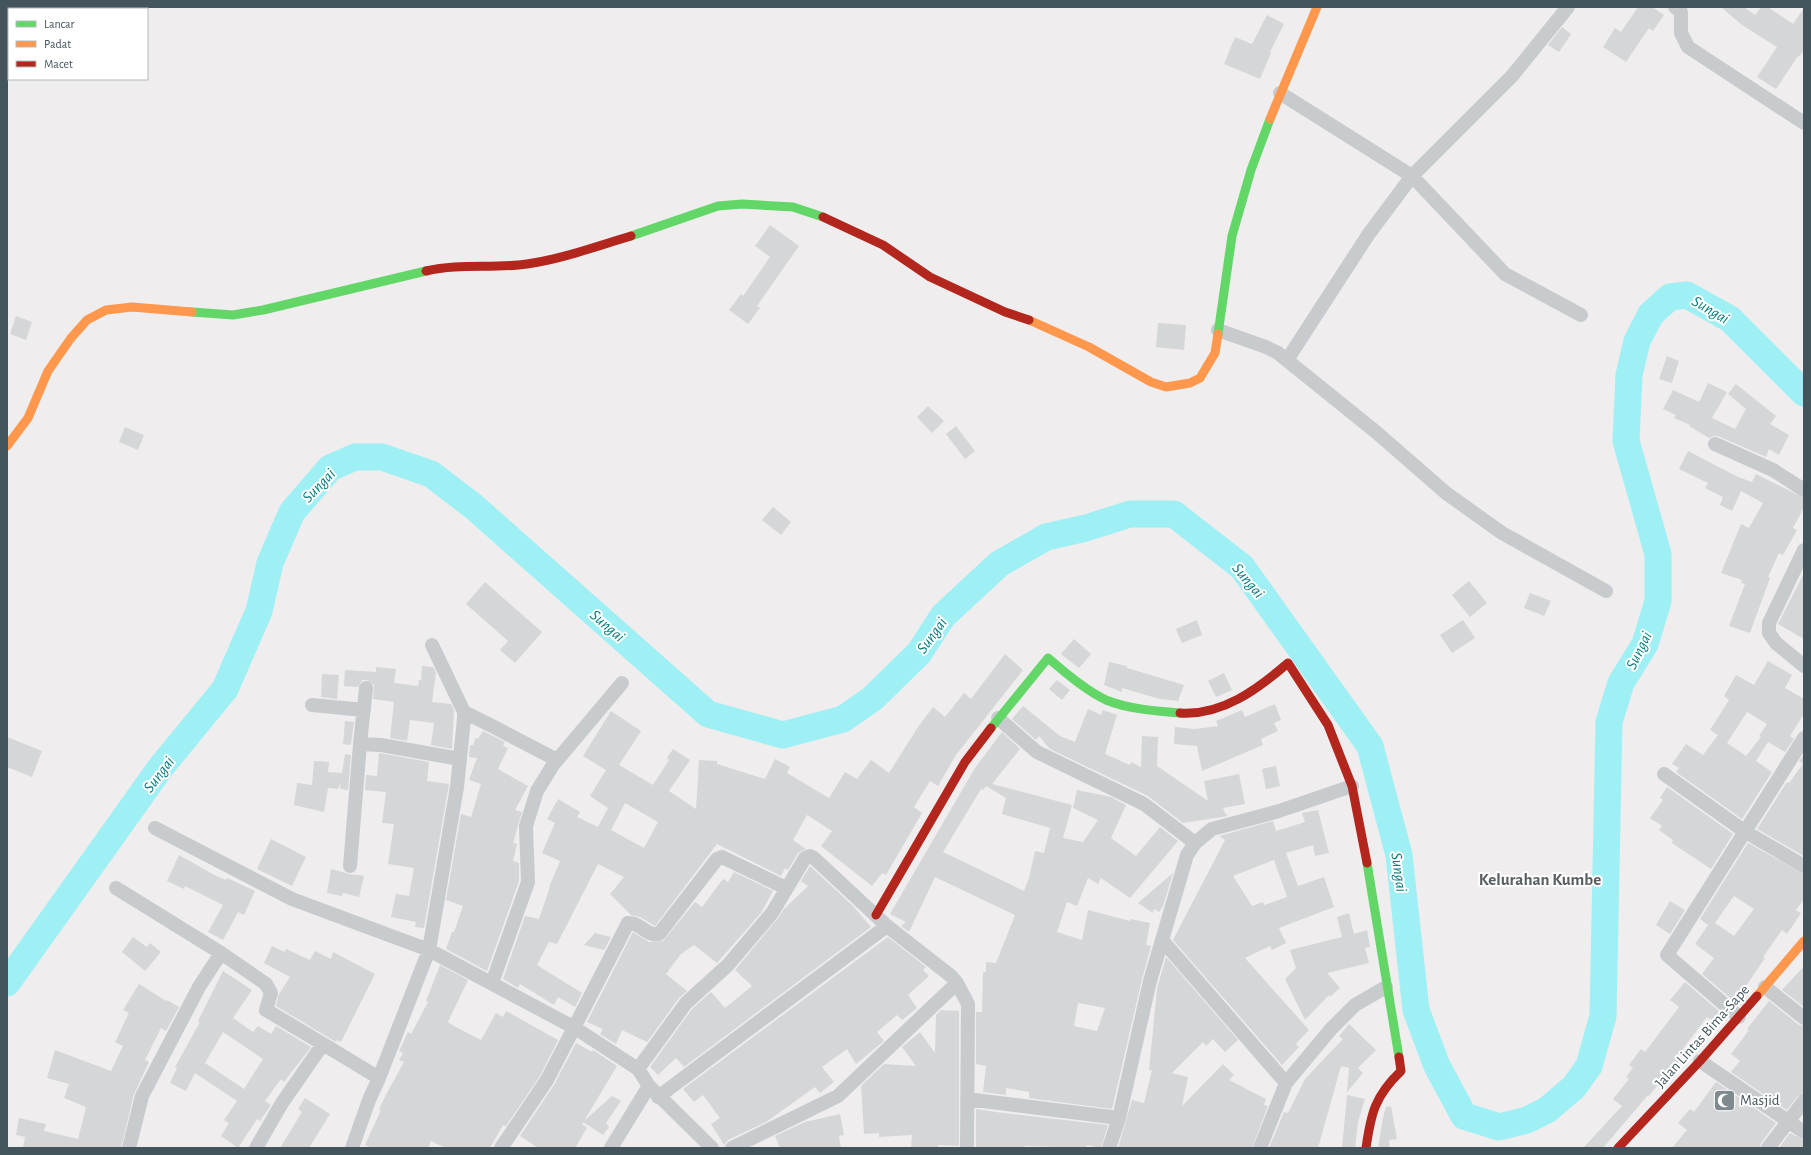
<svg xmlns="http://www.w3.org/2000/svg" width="1811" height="1155" viewBox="0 0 1811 1155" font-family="'Alegreya Sans',sans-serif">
<rect width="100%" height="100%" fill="#efedee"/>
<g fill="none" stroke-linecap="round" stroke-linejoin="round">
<!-- river -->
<path stroke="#9ef0f4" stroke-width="27" d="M7 983 161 767 225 689 259 611 270 563 292 512 330 468 355 457H382L431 474 473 506 708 714 783 735 843 719 872 699 919 653 943 616 999 564 1046 537 1086 528 1130 514H1174L1242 567 1370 746 1399 855 1416 1010 1437 1066 1464 1116 1499 1127 1527 1120 1547 1110 1574 1087 1589 1066 1603 1016 1609 722 1621 683 1645 644 1658 601V554L1626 441 1629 375 1637 341 1651 314 1670 297 1687 295 1730 319 1804 393"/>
</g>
<!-- building -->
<path fill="#d5d6d8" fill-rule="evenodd" d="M1638 7H1652L1664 15 1653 31 1649 28 1626 62 1603 47 1615 28 1621 32Z
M1721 7H1744L1755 15 1761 7H1768L1793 24 1804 8V50L1799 57 1798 56 1776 89 1757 77 1777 47 1742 25Z
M1267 15 1284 24 1270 52 1271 53 1260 79 1224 64 1235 37 1252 44Z
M1562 27 1571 34 1559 52 1548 45Z
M770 225 799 246 757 306 760 308 748 324 729 310 741 294 743 296 770 257 755 246Z
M16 316 32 322 26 340 10 334Z
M1158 323 1186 325 1184 350 1156 347Z
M1667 356 1679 361 1672 383 1659 379Z
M1708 383 1727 392 1712 418 1735 429 1746 409 1728 394 1736 384 1776 416 1770 424 1789 435 1779 455 1769 449 1766 457 1718 436H1714L1709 438 1689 426 1690 425 1674 418 1676 415 1663 409 1673 390 1699 402Z
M928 406 944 421 932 433 917 417Z
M956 426 975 451 965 459 946 434Z
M125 427 144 435 138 450 119 442Z
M1688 451 1738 477 1752 482 1756 474 1804 498V507L1793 528 1797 530 1783 555 1779 553 1768 577 1770 578 1750 633 1729 626 1745 584 1741 583 1742 580 1721 573 1741 524 1749 528 1763 503 1741 491 1732 511 1720 505 1723 497 1705 488 1708 483 1679 469Z
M773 507 791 522 781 535 762 520Z
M1804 573V639L1778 624Z
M1469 581 1487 603 1470 617 1452 595Z
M485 582 542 632 515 663 500 650 508 641 466 604Z
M1530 593 1551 601 1544 616 1524 608Z
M1197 620 1202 635 1182 643 1176 629Z
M1463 620 1475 638 1452 653 1440 635Z
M1074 639 1091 654 1079 668 1061 654Z
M1005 654 1023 670 956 755 938 786 930 781 914 807 922 813 886 875 882 873 872 886 821 846 832 831 807 815 793 840 806 849 798 853 788 870 785 868 781 876 717 844 655 926 640 917 631 915 610 894 624 877 598 864 557 944 549 942 537 965 582 993 575 1007 558 997 554 1005 520 984 518 988 503 979 525 916 539 919 550 887H549L560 861 542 853 555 823 547 819 558 799 580 812 577 817 598 827 608 808 590 796 606 770 583 756 611 711 641 731 619 765 653 785 669 760 667 758 673 749 690 760 669 791 696 809 699 760 717 761V764L765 779 775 759 790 767 787 773 829 798 845 772 857 779 871 760 889 773 918 727 933 707 945 717 964 693 971 699ZM625 803 658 822 644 848 611 830Z
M1768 661 1792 675 1785 688 1804 699V714L1790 736 1794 739 1785 752 1768 742 1756 761 1772 772 1742 819 1676 772 1679 768 1672 764 1686 744 1703 755 1718 735 1710 730 1729 700 1724 696 1736 675 1754 685ZM1747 712 1767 724 1759 736 1761 737 1746 756 1727 743Z
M1109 662 1127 666V668L1184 685 1178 701 1160 699 1122 688V692L1104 685Z
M422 666 433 667 436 672 432 702 451 704 454 710 452 749 431 745 434 723 410 720 407 741 390 738 394 702 373 699 374 685 367 680H362L358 687 344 686 345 670 376 672V667L396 669 394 683 418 686 419 680H421Z
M1224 673 1232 690 1216 697 1208 681Z
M322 674 339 675 337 699 321 697Z
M1057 680 1070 690 1062 700 1049 689Z
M1275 704 1281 720 1274 723 1278 731 1261 739 1263 745 1202 771 1197 746 1174 744 1175 727 1195 729 1218 726 1216 721 1242 710 1245 717Z
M1023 706 1060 736 1075 742 1088 709 1101 715 1103 710 1117 715 1105 754 1130 765 1131 762 1141 767 1142 736 1158 737 1157 766 1208 801 1204 781 1239 774 1245 804 1223 808 1225 813 1228 816 1183 823 1148 796 1050 749 1039 736 1036 740 1012 719Z
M345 721 354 722 351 745 343 744Z
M483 731 505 742 503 746 508 748 498 769 528 786 515 810 522 812 513 843 517 844 513 861 519 863V881L487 971 446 949 452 932H454L463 906 446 900 461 814 471 817 481 784 469 780 477 758 469 757 470 745H473L476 738 478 739Z
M1002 732 1020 749 992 784 1072 805 1063 838 1083 842 1098 820 1073 808 1077 790 1111 797 1126 805 1111 838 1136 856 1160 827 1178 841 1130 898 1101 878 1098 884 1088 878 1077 906 1067 902 1057 932 1082 940 1088 910 1130 921 1131 919 1150 923 1146 945 1151 946 1142 979 1112 1109 1029 1098V1092L1006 1088V1095L983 1092 986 1066 976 1064V1012H982L983 972H986V962L996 963 1015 915 935 877 909 932 901 926 906 922 890 914 975 768ZM986 786 1006 798 1002 814 1050 828 1044 853 1035 851 1029 878 1024 891 943 852 981 789 983 790ZM1078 1003 1105 1008 1097 1031 1074 1026Z
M7 737 42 751 32 777 7 767Z
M379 753 429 762 427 781 449 784 424 928 415 927 416 922 391 917 396 894 409 896 414 868 388 864 394 824 382 823 386 792 365 790 366 775 377 776Z
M345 754 351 755 348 790 340 789 341 782 338 789 328 788 324 812 294 805 297 783 312 785 314 761 329 762 328 772 342 773Z
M1804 754V856L1757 829 1787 782 1789 783 1803 764 1799 761Z
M1276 766 1280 786 1266 789 1262 769Z
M1667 787 1733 834 1711 869 1672 843 1673 840 1659 830 1662 826 1650 818 1663 800 1660 798Z
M1318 810 1329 853 1315 856 1313 845 1286 853 1298 886 1324 877 1334 907 1279 928 1286 943 1272 950 1270 946 1245 958 1309 1030 1296 1044 1299 1047 1282 1065 1173 940 1225 840 1219 836 1273 821 1276 831 1305 822 1302 813ZM1274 860 1287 897 1264 905 1263 902 1252 906 1233 876Z
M271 839 306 857 292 886 257 869Z
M1748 843 1804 874V899L1796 910 1801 913 1787 934 1782 930 1763 957 1765 958 1735 1002 1702 974 1714 958 1695 944 1708 925 1700 919ZM1734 896 1754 909 1734 936 1715 923Z
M179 855 216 876 226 880 227 878 255 891 244 915 238 912 223 940 208 932 223 905 185 886 184 889 167 881Z
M810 866 853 906 871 927 684 1067 676 1058 658 1075 650 1067 692 1009 711 992 725 1008 752 986 735 970 778 918 784 909 808 886 801 881Z
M331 869 349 874 364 876 359 897 343 893 342 896 327 893Z
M734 872 773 891 761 913 717 963 694 945 681 954 666 974 687 991 679 998 647 1042 622 1030 616 1044 600 1034 603 1029 587 1022 633 932 649 942 663 941 695 902 702 907 723 879 728 882Z
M1173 873 1163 906 1159 912 1154 909 1153 913 1138 903Z
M1670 901 1685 910 1670 934 1656 925Z
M1349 913 1354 934 1367 930 1370 947 1365 948 1369 963 1327 973 1340 988 1330 997 1329 995 1305 1020 1285 979 1296 968 1290 950 1342 937 1337 917Z
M595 933 611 937 604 950 584 945Z
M133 937 147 947 150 943 161 952 145 971 122 952Z
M888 937 926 967 923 970 929 976 908 995 917 1008 902 1020 897 1015 877 1032 884 1041 856 1064 847 1049 822 1067 834 1082 820 1093 815 1087 766 1122 728 1140 724 1145 711 1124 720 1118 703 1095 694 1102 683 1089Z
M272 946 285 952 286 949 310 960 315 951 331 959 333 952 375 974 341 1042 337 1040 336 1042 276 1006 279 994 290 977 264 963Z
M1166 957 1238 1040 1225 1052 1213 1039 1206 1046 1203 1042 1172 1073 1188 1077 1182 1106 1223 1064 1234 1075 1229 1080 1266 1099 1264 1105 1268 1106 1252 1148H1118L1132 1100 1144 1103 1152 1070H1149L1157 989Z
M440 965 468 980 448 1022 454 1026 481 1040 496 1013 503 1017 506 1011 558 1040 540 1076 506 1126 503 1125 490 1148H446L431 1141 428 1148H372L365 1145 381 1110 379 1109 387 1093 404 1062 399 1060 403 1053 399 1051 408 1032 411 1034 428 1002 426 1001Z
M1804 966V1007L1782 990Z
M223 971 252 990 233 1018 253 1032 258 1026 271 1034 276 1026 311 1047 284 1082 281 1079 265 1101 271 1105 260 1121 257 1119 238 1148 221 1136 229 1123 224 1120 237 1101 195 1073 186 1091 170 1083 177 1068 175 1067 200 1022 198 1021ZM223 1032 263 1059 244 1089 205 1063Z
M1685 982 1720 1012 1713 1021 1707 1017 1676 1058 1680 1060 1672 1071 1670 1069 1649 1096 1648 1095 1603 1148H1583L1622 1106 1613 1099 1629 1079 1626 1077 1633 1068 1629 1065 1641 1049 1645 1052 1679 1007 1670 1000Z
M139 984 166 1001 167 1000 179 1007 166 1031 161 1028 145 1060 149 1062 134 1094 121 1148H23L25 1137 16 1135 19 1118 46 1124 44 1131 78 1139 86 1107 64 1098 69 1084 47 1078 55 1050 111 1071 123 1046 115 1042 129 1013 123 1010Z
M1769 1001 1799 1025 1804 1026V1093L1798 1096 1787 1110 1731 1072 1740 1061 1731 1054 1749 1030 1747 1029Z
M941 1010 959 1011V1146L938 1145V1148H911L912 1135 879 1137V1133L864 1134 861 1086 884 1064 916 1066 902 1047 920 1032 935 1053 936 1015Z
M1349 1024 1376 1050 1358 1068 1363 1073 1347 1092 1349 1068 1341 1066 1318 1148H1269L1284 1112 1288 1113 1305 1079 1343 1039 1339 1036Z
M576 1043 592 1052 593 1050 617 1066 584 1121 612 1096 621 1101 606 1123 609 1127 603 1135 583 1122 582 1124 587 1128 575 1148H538L520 1136 554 1085Z
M1716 1082 1776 1123 1761 1143 1760 1148H1672L1687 1130 1678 1123 1690 1109 1694 1112Z
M1347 1095 1365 1099 1358 1122 1355 1148H1342Z
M305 1098 330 1114 309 1148H280L302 1112 298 1109Z
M1391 1106 1397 1139 1389 1140 1390 1148H1378L1383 1118 1386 1107Z
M976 1109 1003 1113 1108 1125 1101 1148 1087 1145 1086 1148 1025 1146V1148H976Z
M840 1114 844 1135 839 1136 841 1148H780L775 1136 805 1122Z
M1790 1133 1804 1140V1148H1779Z"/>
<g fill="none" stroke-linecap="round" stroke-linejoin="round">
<!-- street -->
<path stroke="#c7cbcd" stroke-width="14" d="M1675 7 1681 12V33L1688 47 1804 123
M1280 93 1412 176 1505 274 1581 315
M1218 330 1266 347 1278 353 1376 432 1446 493 1502 533 1606 591
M1287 360 1368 235 1412 176 1512 76 1568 7
M1715 444 1773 470 1804 490
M1804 550 1769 623V633L1776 643 1804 666
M432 645 464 712V719L457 787 429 950 575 1028 638 1069
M312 705 364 710
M464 712 494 727 557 760
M998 718 1037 752 1144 804 1195 843
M360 744 366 688
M1664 774 1744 831 1804 866
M155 828 292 899 429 950 379 1078
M350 866 360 744 381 745 460 759
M116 888 221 953 266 984 271 993 266 1010 323 1044
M1162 940 1286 1083
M492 983 528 882 526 826 537 791 553 765 622 683
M1765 987 1804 1018
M1739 1017 1667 955 1804 738
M1700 1061 1804 1132
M649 1086 638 1069 686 1003 728 965 772 913 805 858 810 856 814 858 887 926 951 976 957 983 968 1004 967 1148
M658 1097 887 926
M967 1099 1119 1118
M129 1148 142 1096 199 987 221 953
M256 1148 282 1103 323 1044 379 1078 369 1100 352 1148
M501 1148 547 1080 628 923C640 922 647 937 659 934L717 859 722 857 786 888
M611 1148 649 1086 712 1148
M732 1148 838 1096 957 983
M1109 1148 1119 1118 1150 981 1187 855 1195 843 1212 829 1279 811 1352 786
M1260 1148 1286 1083 1331 1029 1355 1005 1386 987
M1768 1148 1804 1101"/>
<!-- fast -->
<path stroke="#63d668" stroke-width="9" d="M631 236 718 206 742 204 793 207 823 217
M192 312 233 315 263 310 426 271
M1218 334 1232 236 1251 170 1270 119
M991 728 1048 658C1066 673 1085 690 1106 700 1128 709 1156 711 1180 713
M1367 863 1399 1057"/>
<!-- slow -->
<path stroke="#ff974d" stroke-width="9" d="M1270 119 1317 7
M1029 320 1089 347 1151 382 1166 387 1190 383 1200 378 1215 353 1218 334
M7 446 28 418 48 371 71 338 87 320 106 310 132 307 192 312
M1757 996 1804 941"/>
<!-- jam -->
<path stroke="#b3261e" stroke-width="9" d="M823 217 883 245 930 277 1005 312 1029 320
M426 271C460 263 494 269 527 264 562 259 597 246 631 236
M1180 713C1222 716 1258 689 1288 663L1328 725 1352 786 1367 863
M876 915 965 762 991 728
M1366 1148C1371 1113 1375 1096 1401 1071L1399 1057
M1618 1148 1700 1061 1757 996"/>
</g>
<!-- icons -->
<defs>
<symbol id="mosque-square" viewBox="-11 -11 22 22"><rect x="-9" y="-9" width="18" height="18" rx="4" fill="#7f8a8f" stroke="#fff"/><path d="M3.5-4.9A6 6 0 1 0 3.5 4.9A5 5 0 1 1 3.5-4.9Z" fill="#fff"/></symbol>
</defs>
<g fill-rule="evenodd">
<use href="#mosque-square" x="1712" y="1088" width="25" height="25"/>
</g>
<g text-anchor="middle" stroke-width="4" stroke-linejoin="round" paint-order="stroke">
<!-- street labels -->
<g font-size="15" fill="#43545c" stroke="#fff">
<text transform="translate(1702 1036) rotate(-48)" y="5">Jalan Lintas Bima-Sape</text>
</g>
<!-- poi labels -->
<g font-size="15" fill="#43545c" stroke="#fff" text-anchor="start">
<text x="1740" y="1105">Masjid</text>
</g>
<!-- water labels -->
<g font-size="16" font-style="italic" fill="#057c82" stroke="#fff">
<text transform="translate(1711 309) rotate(31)" y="6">Sungai</text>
<text transform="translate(318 485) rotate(-46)" y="6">Sungai</text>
<text transform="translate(1249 580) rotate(50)" y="6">Sungai</text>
<text transform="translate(608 625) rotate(41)" y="6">Sungai</text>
<text transform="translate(931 635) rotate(-54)" y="6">Sungai</text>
<text transform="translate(1638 650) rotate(-64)" y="6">Sungai</text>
<text transform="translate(158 774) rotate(-53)" y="6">Sungai</text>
<text transform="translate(1400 872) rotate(82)" y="6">Sungai</text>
</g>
<!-- quarter labels -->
<g font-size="17" font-weight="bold" fill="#585e62" stroke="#fff">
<text x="1540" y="885">Kelurahan Kumbe</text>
</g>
</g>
<!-- border -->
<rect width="1811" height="1155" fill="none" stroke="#43545c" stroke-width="16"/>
<!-- legend -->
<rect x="8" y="8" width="140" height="72" fill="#ffffff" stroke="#b4bbbe"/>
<rect x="16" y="21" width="20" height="6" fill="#63d668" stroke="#b4bbbe"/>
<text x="44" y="28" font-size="12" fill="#43545c">Lancar</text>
<rect x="16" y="41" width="20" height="6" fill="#ff974d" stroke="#b4bbbe"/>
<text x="44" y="48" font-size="12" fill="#43545c">Padat</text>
<rect x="16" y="61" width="20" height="6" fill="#b3261e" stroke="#b4bbbe"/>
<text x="44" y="68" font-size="12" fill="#43545c">Macet</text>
</svg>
